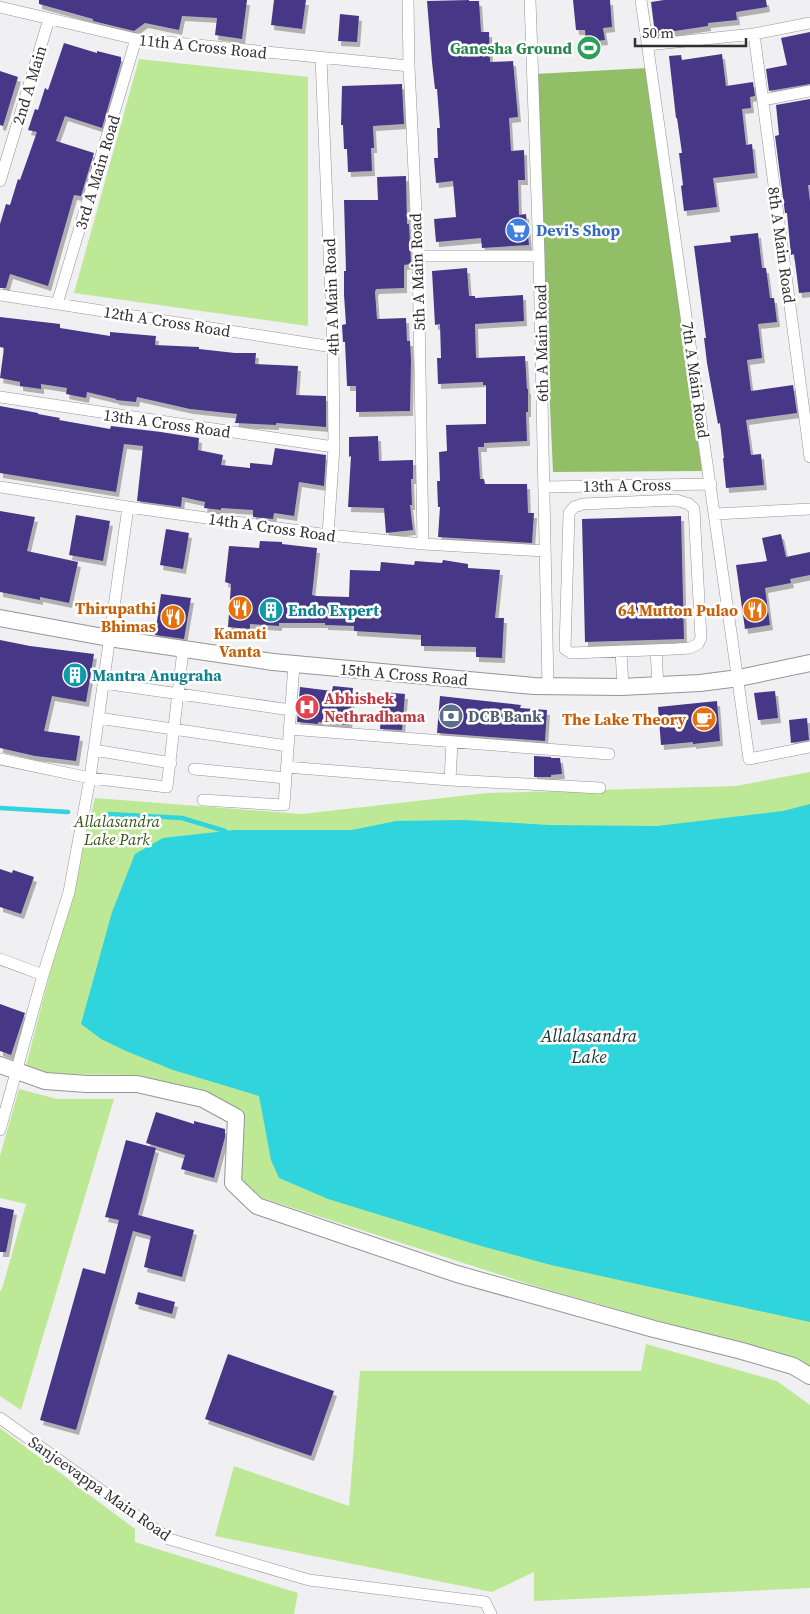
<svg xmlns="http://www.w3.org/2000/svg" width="810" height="1614" viewBox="0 0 810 1614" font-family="'Source Serif 4',serif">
<defs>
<filter id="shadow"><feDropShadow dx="3" dy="5" stdDeviation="0" flood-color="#0004"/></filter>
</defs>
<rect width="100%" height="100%" fill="#f0f0f2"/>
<!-- green -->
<path fill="#bde996" d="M139 59 308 77V326L74 293Z
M810 772V1370L785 1356 538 1287 262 1198 241 1181 243 1110 203 1093 138 1075 52 1074 26 1066 95 798 302 814 487 793 736 786Z
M19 1089 57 1099H114L21 1410 0 1396V1291L2 1289 26 1204 0 1198V1156Z
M646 1344 777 1381 810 1405V1588L534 1601V1572L492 1592 215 1536 234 1466 349 1506 360 1371H641Z
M0 1428 135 1529V1542L298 1593 294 1614H0Z"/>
<!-- forest -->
<path fill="#91be66" d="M647 68 702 471 553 472 535 74Z"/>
<!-- water -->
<path fill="#2fd4dc" d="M810 804V1322L551 1265 481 1246 328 1199 279 1178 271 1160 259 1096 173 1070 126 1051 101 1039 81 1024 112 912 135 854 163 838 234 830H352L396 821 463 820 549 825 657 826 783 811Z"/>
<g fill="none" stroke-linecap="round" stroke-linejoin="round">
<!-- stream -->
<path stroke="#2fd4dc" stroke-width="4.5" d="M0 808 68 812
M108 814 182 818 225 831"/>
</g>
<!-- building -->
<path fill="#473887" filter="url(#shadow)" d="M39 0H247L242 39 215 35 217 18 182 16 179 30 145 23 134 31 93 21V19L39 4Z
M274 0H306L302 29 271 25Z
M469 0V1H479L481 32H489L490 62 513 61 518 117 509 118 511 151 524 150 525 180H518L519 215 526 214 529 245 482 248 481 238 436 242 434 219 456 217 453 181 436 183 434 158H438L437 128H440L437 89H435L432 62 427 1Z
M573 0H610L612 27 603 28 605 40 586 42 585 30H576Z
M664 0H766L767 7 736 12 737 20 708 23V26L655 34 651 2Z
M340 14 359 16 357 42 338 41Z
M810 32V84L769 91 766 69 787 65 781 38Z
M64 43 97 53V51L121 57V62L102 128 65 116 56 141 94 153 81 196 74 195 48 286 10 274 6 288H0V224L6 204 10 205 18 179 20 180 37 132 28 130 35 109 38 110 45 88 48 90Z
M722 54 726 86 753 82 755 96 750 97 751 108 742 109 746 145 752 144 755 173 713 178 717 207 684 211 681 186 683 185 679 153H682L677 118H676L669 56 681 55 682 60Z
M0 71 18 77 3 126 0 125Z
M402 84 404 124 373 126 374 148H371L372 171 348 172 347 149H344L343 125H341L342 86Z
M810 99V185H808L810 201V292L799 293 794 254 791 255 787 213H785L775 136 779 135 776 105Z
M406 176 407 224H409L411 264 404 265V288L376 289 375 292 377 319 406 318 407 341H410L411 361 410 411 356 412V386H347L345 342H343L342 325 346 324 344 295V271H346L344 200H378L377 177Z
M758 233 762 268H766L770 298H774L777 322 758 324 762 358 747 360 751 391 793 385 797 413 746 420 751 455 761 454 764 485 726 488 723 458H724L720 423 718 424 707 363 704 338H706L694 246 731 242 730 236Z
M467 268 469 296H475V298L523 295 524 321 475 324 476 358 525 356 527 389H528V412H526L527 441 484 443V447H478L480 479H484L485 484H527L528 513H534L532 543 438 537 440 507H438L437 481H440L439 452 447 451 446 425 486 424V385H483V382L438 384 437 358H441L440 324 435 325 432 271Z
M0 317 60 324V328L110 336V332L156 336 155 345 199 347V349L235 353H256L255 364 298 366 296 395 326 396V427L276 423V425L235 423 237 414 190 409 137 397 136 402 116 400V399L87 392 86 398 66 394 67 388 41 384V389L20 386V382L0 378 4 348 0 347Z
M0 406 38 413V414L60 418 59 420 110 429 111 426 161 432 199 438 198 450 223 455 221 465 250 468V463L272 465 275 448 326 455 324 486 299 482 294 516 274 513 273 519 253 517V510L221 508V510L204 508 205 502 182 497 181 507 137 501 143 446 124 444 116 492 0 473Z
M378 436 379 461 413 460V479H411L412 505H410L413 530 386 533 384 508 348 507 351 456 349 457V437Z
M0 511 35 517 27 551 78 562 69 603 40 597V600L0 592Z
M76 515 110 521 103 561 69 555Z
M681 516 684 639 585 642 582 519Z
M166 529 189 533 183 569 160 565Z
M781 534 786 557 810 552V575L790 579 791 583 765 588 770 625 745 629 736 565 767 561 762 538Z
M260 541 282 542V544L317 548 312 595 316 596 349 597 350 570 380 571 381 562 414 565 415 561 442 563 443 560 468 564V568L500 570 495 618H504L502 658 476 657V647L421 646V635L354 631V626L325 625V623H279V626L250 624V629L228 627 231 584 225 582 229 546 259 548Z
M161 594 191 598 184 639 155 635Z
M0 640 30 646 94 654 86 702 52 696 44 731 80 736 76 761 35 756 0 748Z
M333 686 353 688 349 725 318 722V724L297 722 300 687 332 691Z
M775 691 778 718 758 720 754 693Z
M383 692 405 694 402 730 380 729Z
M440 696 521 705 520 708 547 710 545 741 437 733Z
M717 701 720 741 693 744V742L661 745 658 707Z
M807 718 809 740 791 743 789 720Z
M534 756 551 757V758H560L562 774 551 775V777H534Z
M0 869 12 873 13 870 34 877 21 914 0 907Z
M0 1004 25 1013 11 1055 0 1051Z
M156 1112 194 1124V1121L225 1129V1137L214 1178 181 1169 185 1155 146 1143Z
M126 1140 156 1148 138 1215 194 1230 182 1277 144 1267 151 1236 133 1231 76 1430 40 1420 83 1268 105 1274 119 1220 105 1217Z
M0 1207 14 1210 6 1252H0Z
M138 1292 175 1302 172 1314 135 1304Z
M228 1354 334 1391 311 1456 205 1419Z"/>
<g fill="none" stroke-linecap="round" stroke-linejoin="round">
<defs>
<path id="street" d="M408 0 409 66 418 256 423 544
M530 0 539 256 548 686
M641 0 749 759 810 747
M0 7 136 39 409 66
M754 34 810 457
M647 45 754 34 810 23
M321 58 333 347 334 447 328 535
M763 100 810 91
M0 181 49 19
M418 256H539
M0 295 333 347
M57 304 136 39
M0 397 334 447
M0 487 128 507 328 535 423 544 545 551
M544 487 711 484
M676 500 689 504 694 509 701 638 698 644 690 648 676 649 571 653 565 649 569 513 574 507 583 504Z
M715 514 810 509
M656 650 658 686
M621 651 623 687
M103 683 291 710
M98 718 288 746
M289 729 609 754
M94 750 171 763
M0 759 90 778 167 787 183 650
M286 767 450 780 600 788
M194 769 286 778
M450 780 452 742
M203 800 284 805 294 664
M0 959 43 975
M0 1130 43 975 69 892 90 778 128 507
M0 1418 169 1539 309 1580 485 1602 491 1614"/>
<path id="secondary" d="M0 618 109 638 273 662 534 686 621 687 700 683 739 678 810 663
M0 1065 45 1081 87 1084H137L203 1099 236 1117 233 1183 257 1206 457 1274 654 1329 742 1351 793 1366 810 1376"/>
</defs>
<!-- street casing -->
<use href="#street" stroke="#959597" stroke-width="12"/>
<!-- secondary casing -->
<use href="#secondary" stroke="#959597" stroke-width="18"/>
<!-- street -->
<use href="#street" stroke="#fff" stroke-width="11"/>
<!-- secondary -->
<use href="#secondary" stroke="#fff" stroke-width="16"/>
</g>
<!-- icons -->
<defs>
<symbol id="stadium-disc" viewBox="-11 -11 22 22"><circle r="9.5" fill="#2e9e5b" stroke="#fff"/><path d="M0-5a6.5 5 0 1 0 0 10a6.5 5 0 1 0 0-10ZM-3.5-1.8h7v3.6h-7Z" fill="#fff"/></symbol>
<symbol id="supermarket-disc" viewBox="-11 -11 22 22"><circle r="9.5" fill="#3f7fe0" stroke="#fff"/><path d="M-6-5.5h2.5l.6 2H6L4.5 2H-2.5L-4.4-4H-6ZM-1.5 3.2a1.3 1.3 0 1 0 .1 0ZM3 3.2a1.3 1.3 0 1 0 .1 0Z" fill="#fff"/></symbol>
<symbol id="restaurant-disc" viewBox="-11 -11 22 22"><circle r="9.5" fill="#e8710a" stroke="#fff"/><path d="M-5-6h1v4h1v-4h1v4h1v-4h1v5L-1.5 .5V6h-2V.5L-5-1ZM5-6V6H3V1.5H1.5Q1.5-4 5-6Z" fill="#fff"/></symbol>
<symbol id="building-disc" viewBox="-11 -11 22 22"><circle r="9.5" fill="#0f9aa8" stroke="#fff"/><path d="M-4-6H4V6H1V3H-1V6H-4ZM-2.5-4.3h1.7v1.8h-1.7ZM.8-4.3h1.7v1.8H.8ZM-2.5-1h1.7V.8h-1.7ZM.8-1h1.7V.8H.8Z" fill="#fff"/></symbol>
<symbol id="hospital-disc" viewBox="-11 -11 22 22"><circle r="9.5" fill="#e0444e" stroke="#fff"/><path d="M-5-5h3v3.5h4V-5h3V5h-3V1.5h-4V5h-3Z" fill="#fff"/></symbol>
<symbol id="bank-disc" viewBox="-11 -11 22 22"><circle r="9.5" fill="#5c6f8a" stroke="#fff"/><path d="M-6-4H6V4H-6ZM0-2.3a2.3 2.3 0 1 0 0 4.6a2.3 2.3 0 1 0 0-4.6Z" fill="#fff"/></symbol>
<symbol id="cafe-disc" viewBox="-11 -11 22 22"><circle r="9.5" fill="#e8710a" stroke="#fff"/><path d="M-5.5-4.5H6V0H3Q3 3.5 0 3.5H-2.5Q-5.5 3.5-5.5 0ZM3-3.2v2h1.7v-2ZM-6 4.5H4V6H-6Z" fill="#fff"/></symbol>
</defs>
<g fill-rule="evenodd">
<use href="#stadium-disc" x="575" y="34" width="28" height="28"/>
<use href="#supermarket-disc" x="504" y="216" width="28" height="28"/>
<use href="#restaurant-disc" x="226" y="594" width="28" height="28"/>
<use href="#building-disc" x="257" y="596" width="28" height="28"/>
<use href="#restaurant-disc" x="741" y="596" width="28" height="28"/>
<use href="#restaurant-disc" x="159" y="603" width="28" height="28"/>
<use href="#building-disc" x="61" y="661" width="28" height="28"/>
<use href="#hospital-disc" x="293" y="693" width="28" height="28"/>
<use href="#bank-disc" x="437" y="702" width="28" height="28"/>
<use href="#cafe-disc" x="690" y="705" width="28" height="28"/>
</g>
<g text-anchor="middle" stroke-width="5" stroke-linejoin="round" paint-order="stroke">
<!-- street labels -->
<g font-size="16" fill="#303031" stroke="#fff">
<text transform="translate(203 46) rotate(6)" y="6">11th A Cross Road</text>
<text transform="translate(29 85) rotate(-73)" y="6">2nd A Main</text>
<text transform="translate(97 172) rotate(-73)" y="6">3rd A Main Road</text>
<text transform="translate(782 245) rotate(82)" y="6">8th A Main Road</text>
<text transform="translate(417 272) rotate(-92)" y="6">5th A Main Road</text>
<text transform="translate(331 297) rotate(-92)" y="6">4th A Main Road</text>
<text transform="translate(167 321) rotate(9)" y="6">12th A Cross Road</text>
<text transform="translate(541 343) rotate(-91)" y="6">6th A Main Road</text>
<text transform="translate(696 380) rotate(82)" y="6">7th A Main Road</text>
<text transform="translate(167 423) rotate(8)" y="6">13th A Cross Road</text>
<text transform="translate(627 485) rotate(-1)" y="6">13th A Cross</text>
<text transform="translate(272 527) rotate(8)" y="6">14th A Cross Road</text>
<text transform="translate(404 674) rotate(5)" y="6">15th A Cross Road</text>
<text transform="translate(100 1488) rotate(35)" y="6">Sanjeevappa Main Road</text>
</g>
<!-- leisure labels -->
<g font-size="16" font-weight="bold" fill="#27864d" stroke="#fff" text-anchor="end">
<text x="572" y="54">Ganesha Ground</text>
</g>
<!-- shop labels -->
<g font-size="16" font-weight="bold" fill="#366cbe" stroke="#fff" text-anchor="start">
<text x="536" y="236">Devi's Shop</text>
</g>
<!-- food labels -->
<g font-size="16" font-weight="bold" fill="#c56008" stroke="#fff" text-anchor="end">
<text x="156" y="614">Thirupathi<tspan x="156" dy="18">Bhimas</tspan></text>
<text x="738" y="616">64 Mutton Pulao</text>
<text x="240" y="639" text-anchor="middle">Kamati<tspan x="240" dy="18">Vanta</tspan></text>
<text x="686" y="725">The Lake Theory</text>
</g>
<!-- culture labels -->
<g font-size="16" font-weight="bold" fill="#0d838f" stroke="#fff" text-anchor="start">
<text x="288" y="616">Endo Expert</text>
<text x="92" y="681">Mantra Anugraha</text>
</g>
<!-- health labels -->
<g font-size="16" font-weight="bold" fill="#be3a42" stroke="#fff" text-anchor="start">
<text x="324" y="704">Abhishek<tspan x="324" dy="18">Nethradhama</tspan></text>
</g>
<!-- service labels -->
<g font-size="16" font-weight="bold" fill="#4e5e75" stroke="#fff" text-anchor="start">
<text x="468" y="722">DCB Bank</text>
</g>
<!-- park labels -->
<g font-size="16" font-style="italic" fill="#385518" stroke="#fff">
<text x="117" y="827">Allalasandra<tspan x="117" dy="18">Lake Park</tspan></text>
</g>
<!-- water labels -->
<g font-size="18" font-style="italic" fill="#193334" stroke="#fff">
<text x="589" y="1042">Allalasandra<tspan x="589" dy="21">Lake</tspan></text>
</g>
</g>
<!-- scale -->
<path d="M635 38v8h111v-8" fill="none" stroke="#303031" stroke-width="2.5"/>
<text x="642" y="38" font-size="15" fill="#303031" stroke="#ffffff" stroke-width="4" paint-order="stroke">50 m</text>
</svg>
